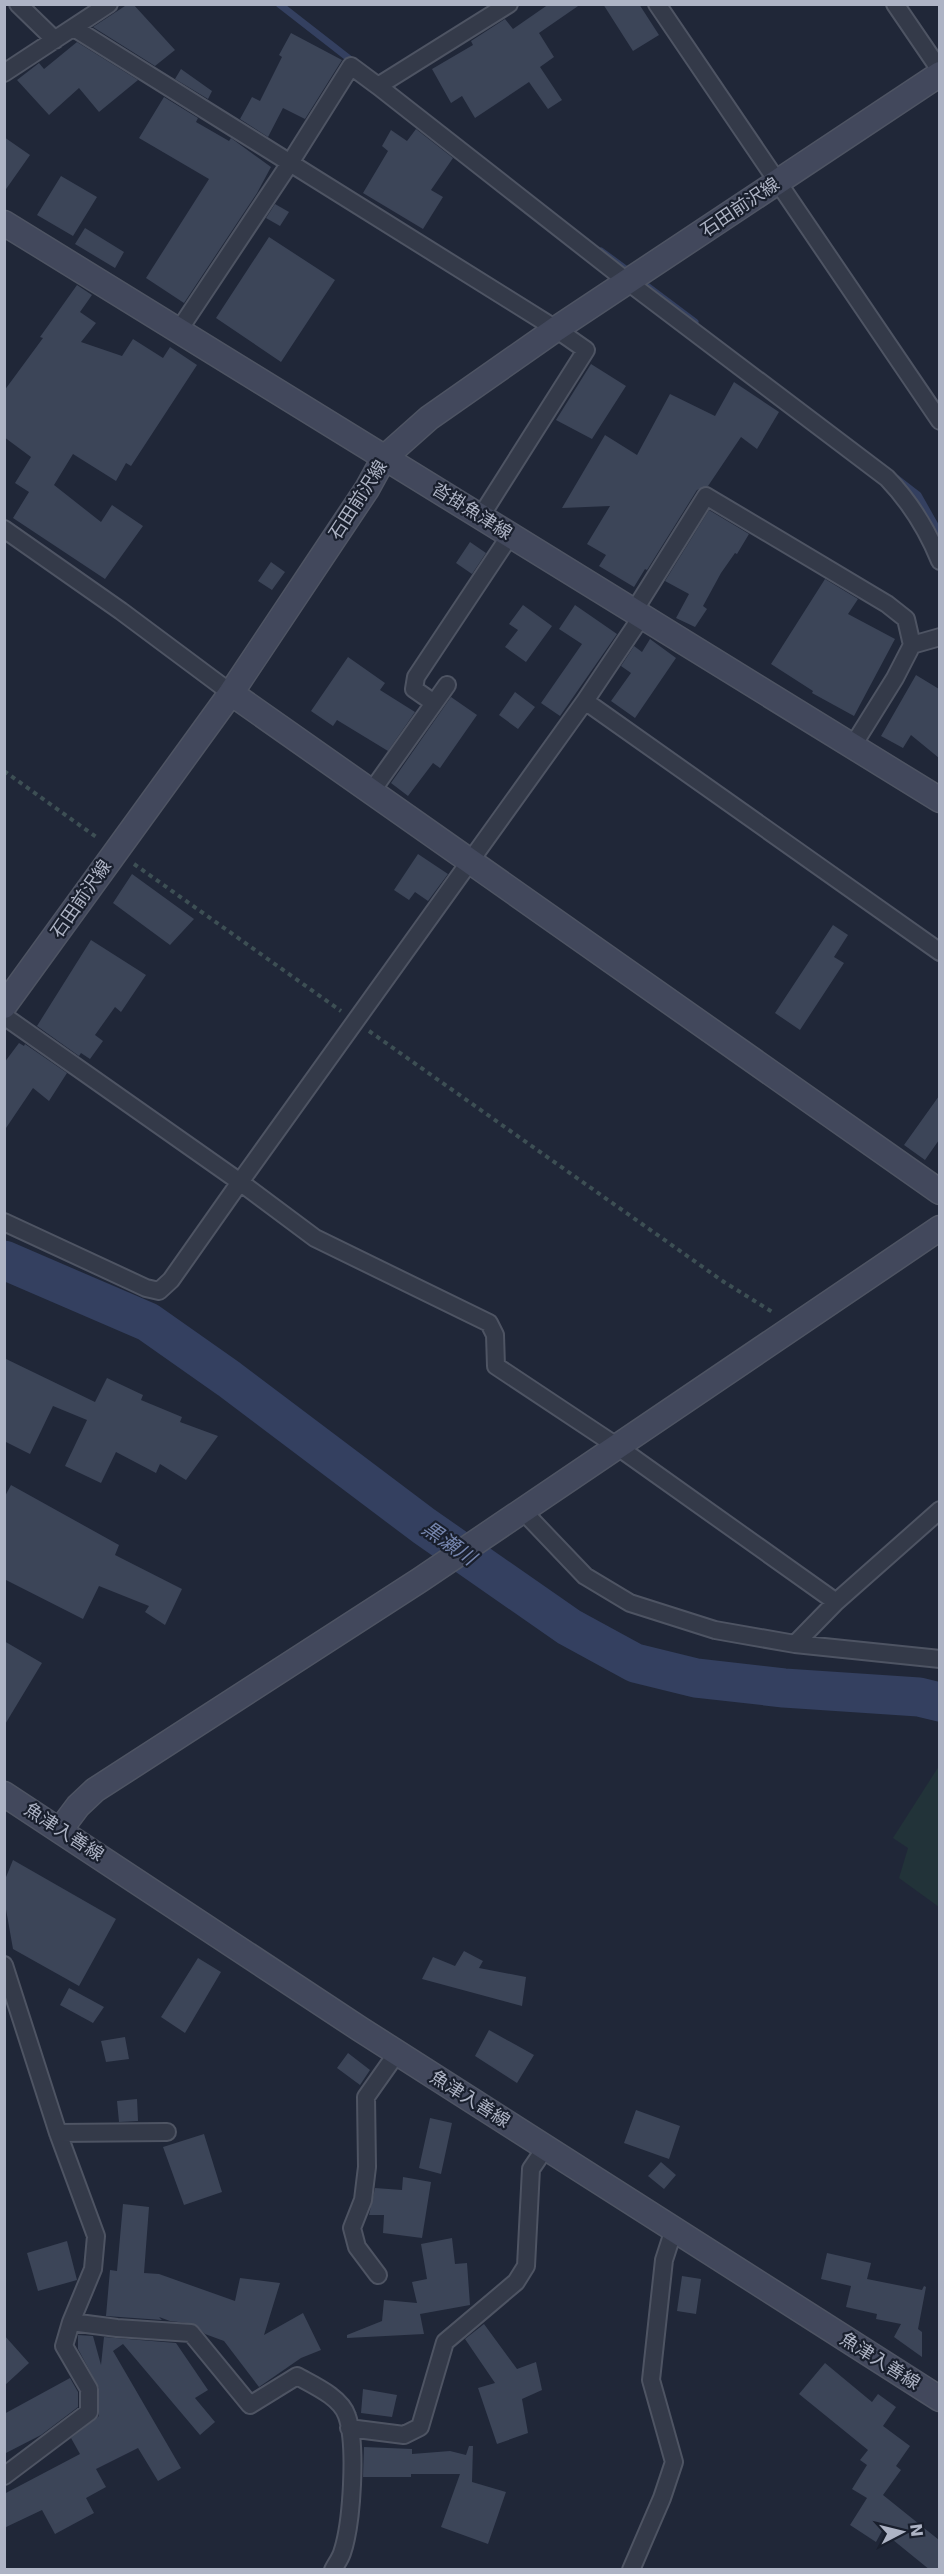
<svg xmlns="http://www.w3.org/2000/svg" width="944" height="2574" viewBox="0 0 944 2574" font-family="'DejaVu Sans','Noto Sans JP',sans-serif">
<rect width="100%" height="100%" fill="#202738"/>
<!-- green -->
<path fill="#223339" d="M939 1766 940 1907H939L899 1878 908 1848 893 1838Z"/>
<!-- water -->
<path fill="#344060" d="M5 1249 102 1297 5 1261Z"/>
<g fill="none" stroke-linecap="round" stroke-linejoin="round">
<!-- stream -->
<path stroke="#344060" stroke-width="7" d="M279 4 356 64
M601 251 631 273
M639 280 695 322
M896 478 918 495 940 534"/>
<!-- river -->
<path stroke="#344060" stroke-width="39" d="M4 1260 148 1322 229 1379 424 1526 569 1627 635 1663 696 1678 784 1688 919 1697 940 1702"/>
</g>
<!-- building -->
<path fill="#3c4558" d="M128 4H133L175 50 155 66 93 27Z
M549 4H581L539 33 554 57 540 67 562 100 548 109 529 82 475 118 462 96 451 103 432 69 473 45 471 41 505 19 513 29Z
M603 4H639L659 35 633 51Z
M291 33 342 60 305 119 283 108 268 137 240 119 252 97 260 101 282 57 279 55Z
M77 42 138 80 99 112 79 88 49 115 17 80 39 63 44 69Z
M181 69 212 91 208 99 175 79Z
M164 97 198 118 196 122 229 141 231 138 271 167 257 193 184 303 146 278 209 179 139 138Z
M416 129 453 158 431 190 443 197 423 229 363 193 388 151 382 146 391 130 407 141Z
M4 137 30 155 4 192Z
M61 176 97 197 73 236 37 215Z
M275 204 289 212 280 226 266 218Z
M85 228 124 252 115 268 75 244Z
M269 237 335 280 281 362 216 318Z
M77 285 92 295 80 312 96 323 81 342 122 356 133 339 163 358 170 347 197 365 131 466 126 463 116 481 73 454 54 485 101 522 112 505 143 526 105 579 13 518 29 492 15 483 31 457 4 437V391L43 338 40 337Z
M591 364 626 386 592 439 556 420Z
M734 382 779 412 757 449 741 437 708 486 697 490 647 570 645 569 634 587 599 566 606 555 587 544 610 506 562 508 605 435 637 455 670 394 715 416Z
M709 510 749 534 737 554 735 553 721 573 703 606 707 609 695 627 676 618 689 594 665 581Z
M470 542 486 553 472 574 456 563Z
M271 562 285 572 272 590 258 581Z
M825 579 858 599 848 614 895 639 854 716 812 693 813 691 771 664Z
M523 605 552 626 526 662 505 647 518 630 509 624Z
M575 605 617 634 560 716 541 703 582 644 559 629Z
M650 639 676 658 635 718 611 701 631 673 621 666 634 646 642 652Z
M348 657 385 683 380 690 415 712 388 751 337 720 333 726 311 711Z
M916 675 939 689V758L911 735 903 748 881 736Z
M515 692 535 707 518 729 499 715Z
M451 697 477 715 440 768 433 763 408 796 391 783Z
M418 854 448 874 428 901 415 892 409 900 394 890Z
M132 874 194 919 170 945 113 903Z
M833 925 848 935 834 957 844 963 800 1030 775 1013Z
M91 940 146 975 121 1012 115 1007 95 1035 103 1041 90 1059 81 1053 79 1056 37 1026Z
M19 1043 24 1046 25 1044 67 1073 49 1101 33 1088 4 1131V1063Z
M939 1096V1140L925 1160 904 1145Z
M4 1358 95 1402 107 1378 143 1395 141 1400 182 1417 180 1422 218 1436 186 1480 160 1464 156 1473 116 1452 101 1483 65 1466 87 1420 53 1406 30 1454 4 1441Z
M11 1485 119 1545 115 1555 182 1589 165 1625 145 1612 149 1606 99 1586 83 1619 4 1579V1498Z
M4 1641 42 1663 4 1726Z
M13 1860 116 1919 79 1986 13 1949 4 1898V1882Z
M464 1951 483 1961 479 1968 526 1977 522 2006 422 1979 433 1957 455 1966Z
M198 1958 221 1972 185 2033 161 2017Z
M69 1988 104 2007 93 2023 60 2005Z
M489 2030 534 2055 517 2083 475 2056Z
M125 2037 129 2059 106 2062 101 2041Z
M348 2053 370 2070 360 2085 337 2068Z
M137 2099 138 2121 119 2122 117 2101Z
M636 2110 680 2126 669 2159 624 2143Z
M430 2118 452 2123 441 2174 419 2168Z
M204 2134 222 2192 184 2205 163 2147Z
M661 2162 676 2175 664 2189 648 2176Z
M403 2177 431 2182 422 2238 383 2233 384 2215H369L375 2188 402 2190Z
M123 2204 149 2207 144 2273 159 2274 235 2301 240 2278 280 2283 264 2335 303 2313 321 2350 301 2358 259 2387 224 2341 205 2334 195 2324 170 2321 159 2317 162 2320 106 2316 110 2270 117 2271Z
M452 2238 455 2264 467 2263 470 2305 420 2314 424 2334 347 2338V2335L382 2321 384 2300 417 2303 412 2282 427 2279 421 2244Z
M67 2241 77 2280 38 2291 27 2253Z
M827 2253 871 2263 867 2279 922 2290 924 2286 926 2287 918 2329 922 2332V2357L894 2337 901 2324 876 2319 877 2314 846 2307 851 2286 821 2279Z
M682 2276 701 2279 696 2314 677 2311Z
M484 2324 517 2369 536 2362 542 2390 522 2399 528 2433 497 2444 478 2388 495 2383 465 2339Z
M4 2335 29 2363 4 2386Z
M78 2335 93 2336 101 2365 104 2337 176 2343 208 2390 195 2398 215 2422 200 2435 123 2344 113 2351 181 2468 158 2481 138 2448 96 2469 106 2487 86 2498 94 2513 55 2534 42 2510 4 2528V2494L80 2454 71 2438 99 2416V2388L78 2349Z
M825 2363 872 2402 878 2394 896 2407 883 2426 910 2446 896 2466 901 2470 883 2495 939 2540V2570H930L882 2531 876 2542 850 2525 867 2498 852 2489 867 2465 860 2460 868 2450 799 2394Z
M70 2378 78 2392V2407L41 2435 4 2454V2414Z
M363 2389 397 2395 392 2417 361 2413Z
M469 2446H473L472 2482 506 2492 488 2544 441 2527 460 2474H411V2477H363L364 2447 412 2449V2454L450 2451 466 2455Z"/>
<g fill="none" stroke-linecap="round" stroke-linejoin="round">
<defs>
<path id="street" d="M18 4 55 40
M657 4 940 421
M895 4 940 70
M74 28 556 329 586 350 481 516
M4 73 109 4
M378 86 628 282 887 478C911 503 927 529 940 561
M179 330 290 163 351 66 378 86 509 4
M4 529 121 611 231 693
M634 611 706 496 887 604 906 619 912 645
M642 616 585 701 940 952
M434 703 414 689 416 677 511 534
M852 747 895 678 912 645 940 637
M371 792 447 685
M4 1016 240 1182 585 701
M4 1222 146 1288 159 1291 171 1280 240 1182 315 1238 489 1323 495 1335 496 1366 618 1447 836 1602
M522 1510 585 1576 630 1603 715 1630 795 1644 940 1659
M795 1644 836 1602 940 1510
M4 1965 58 2133 96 2236 93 2269 71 2322 117 2328 191 2333 250 2405 297 2376C313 2385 341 2397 347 2416 357 2445 352 2524 342 2553 340 2559 336 2564 333 2570
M58 2133 167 2132
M378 2275 357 2247 352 2228 363 2200 367 2167 366 2097 397 2053
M349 2428 404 2435 420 2427 445 2342 516 2282 526 2266 531 2169 546 2147
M4 2476 89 2412V2389L64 2346 71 2322
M631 2570 662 2498 674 2462 651 2380 664 2260 674 2229"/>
<path id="secondary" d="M4 223 940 800
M231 693 940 1192
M4 1006 231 693 367 489 384 458 429 418 556 329 940 74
M4 1794 360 2029 940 2399
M60 1830 78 1806 95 1790 420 1580 940 1228"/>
</defs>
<!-- street casing -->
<use href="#street" stroke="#4e5463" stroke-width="20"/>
<!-- secondary casing -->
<use href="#secondary" stroke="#4e5463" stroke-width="27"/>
<!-- path -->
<path stroke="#3d4f54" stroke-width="4" stroke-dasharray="4.5 4.5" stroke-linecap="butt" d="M4 771 99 839
M134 864 341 1011
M369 1031 724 1282 774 1313"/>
<!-- street -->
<use href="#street" stroke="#343a49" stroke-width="16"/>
<!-- secondary -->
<use href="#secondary" stroke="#42485c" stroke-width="24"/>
</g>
<g text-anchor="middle" stroke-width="4.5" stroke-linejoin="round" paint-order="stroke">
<!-- street labels -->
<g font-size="18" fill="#aeb4c5" stroke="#191f2d">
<text transform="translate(740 207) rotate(-34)" y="6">石田前沢線</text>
<text transform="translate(358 500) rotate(-57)" y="6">石田前沢線</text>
<text transform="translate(472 511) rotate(32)" y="6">沓掛魚津線</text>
<text transform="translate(81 899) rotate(-55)" y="6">石田前沢線</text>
<text transform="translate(64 1832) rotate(33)" y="6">魚津入善線</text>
<text transform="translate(470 2099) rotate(32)" y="6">魚津入善線</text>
<text transform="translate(880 2361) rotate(32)" y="6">魚津入善線</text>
</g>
<!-- water labels -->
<g font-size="20" font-style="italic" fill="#7686ae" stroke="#191f2d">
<text transform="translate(449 1543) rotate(35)" y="7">黒瀬川</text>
</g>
</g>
<!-- border -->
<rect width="944" height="2574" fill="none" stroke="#aeb4c5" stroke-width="12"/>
<!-- north arrow -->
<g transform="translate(902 2532) rotate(83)" stroke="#191f2d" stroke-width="4.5" paint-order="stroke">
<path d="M0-4.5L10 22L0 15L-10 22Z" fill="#aeb4c5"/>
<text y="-9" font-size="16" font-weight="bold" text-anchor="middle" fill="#aeb4c5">N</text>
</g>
</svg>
